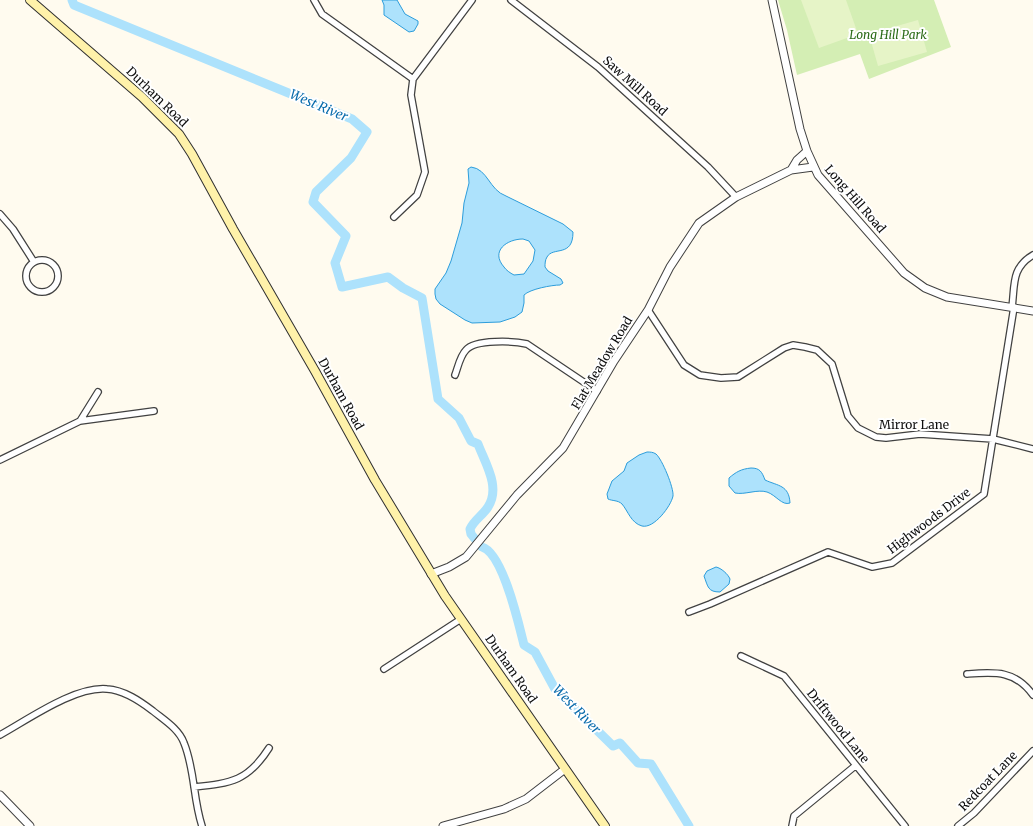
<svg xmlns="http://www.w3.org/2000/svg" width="1033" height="826" viewBox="0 0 1033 826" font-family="Merriweather,serif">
<rect width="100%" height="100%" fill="#fffbef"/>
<!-- green -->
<path fill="#d4eeb4" d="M778 0H934L951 47 869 79 860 54 797 75 787 30Z"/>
<!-- pitch -->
<path fill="#e6f4c7" d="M801 0H846L858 34 819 48Z
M918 20 927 52 878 66 869 34Z"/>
<!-- water -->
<path fill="#ade2fc" stroke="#2d9ddb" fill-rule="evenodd" d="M382 0H397L405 14 418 21V24L414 31 409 32 384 15V5Z
M471 167C488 169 489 190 506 196L563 224 573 232C573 258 553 246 547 257 545 260 545 264 545 267L548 271 561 279 563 283 560 285C552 285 530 289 524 295V303L522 312 515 317 500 322 472 323 465 320 440 304 436 299 435 294V289L446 273 451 261 462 223 464 203 469 183 468 169ZM523 239 529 241 535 250 533 261 524 274 514 275C510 273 506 270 504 267 490 251 507 239 523 239Z
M647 452C650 452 653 452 656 454 662 459 674 488 673 496 671 506 654 529 642 526 631 523 628 511 622 504 618 500 612 501 608 499L607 494 612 481 624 471 627 463 639 455Z
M751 468C760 468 762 472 765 480 778 486 789 485 790 503 782 506 776 495 767 492 757 489 745 495 735 493L729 486V478C736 472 741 469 751 468Z
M716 567C721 568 728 574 730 579L729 584 720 592C708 592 708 587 704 576L707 571Z"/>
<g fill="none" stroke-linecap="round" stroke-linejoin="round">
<!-- river -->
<path stroke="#ade2fc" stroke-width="9" d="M72 0 74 5 352 119 367 132 351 158 316 192 313 202 346 236 335 263 342 287 388 277 403 288 422 298 438 399 459 418 471 441 478 444C485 463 501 487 488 507 483 515 474 520 470 529L471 534 475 539
M482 547C503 553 519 625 524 645L535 652 555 689 613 746 620 743 638 763 651 764 689 826"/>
<defs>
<path id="minor" d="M314 0 322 14 413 79
M511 0 598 67 708 167 736 197
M0 214 13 229 34 262
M394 217 417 195 425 172 411 95 413 79 472 0
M26 276a16 16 0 1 1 32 0a16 16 0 1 1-32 0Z
M1012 307C1015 285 1011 268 1033 255
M648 310 684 365 700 375 721 378 738 377 784 348 793 345 805 347 817 350 832 364 848 416 858 428 876 437 886 438 920 434 993 439 1033 449
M455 375C458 367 460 356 466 350 475 339 514 341 527 344L597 391
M80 421 154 411
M0 460 80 421 98 392
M689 612 710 604 828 552 872 567 892 563 984 494 1014 307
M741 656 784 676 905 826
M384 669 461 619
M967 674C995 672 1015 670 1033 695
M0 735C29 719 75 686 107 689 124 690 140 701 153 711 164 720 179 729 184 743 195 770 193 799 202 826
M194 787C232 783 248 781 269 748
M792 826 794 816 855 766
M958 826 974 813 1033 751"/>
<path id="tertiary" d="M772 0 800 129 807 151 818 175 904 273 925 288 947 297 1033 311
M791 170 797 160 807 151
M431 574 449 567 466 557 517 495 563 448 614 361 648 310 670 267 699 223 736 197 791 170 813 167
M0 795 30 826
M443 826 504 809 526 799 565 769"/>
<path id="secondary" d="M30 0 142 97 179 134 192 154 233 229 315 371 375 480 445 596 605 826"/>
</defs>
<!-- minor casing -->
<use href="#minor" stroke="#414141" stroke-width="8"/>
<!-- tertiary casing -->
<use href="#tertiary" stroke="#414141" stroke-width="9"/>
<!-- secondary casing -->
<use href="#secondary" stroke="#303030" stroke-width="10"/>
<!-- minor -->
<use href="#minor" stroke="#fff" stroke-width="5.5"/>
<!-- tertiary -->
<use href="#tertiary" stroke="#fff" stroke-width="7"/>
<!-- secondary -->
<use href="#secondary" stroke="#fff2aa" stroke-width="8"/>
</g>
<g text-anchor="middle" stroke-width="4" stroke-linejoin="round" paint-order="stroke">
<!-- park labels -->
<g font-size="12" font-style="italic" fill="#2c6c17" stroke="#fff">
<text x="888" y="39">Long Hill Park</text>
</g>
<!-- street labels -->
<g font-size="12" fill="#0e0e0e" stroke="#fff">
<text transform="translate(635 86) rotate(42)" y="4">Saw Mill Road</text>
<text transform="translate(157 97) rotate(44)" y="4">Durham Road</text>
<text transform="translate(855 199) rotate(49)" y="4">Long Hill Road</text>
<text transform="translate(602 363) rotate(-59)" y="4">Flat Meadow Road</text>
<text transform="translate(341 394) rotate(61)" y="4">Durham Road</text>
<text x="914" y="429">Mirror Lane</text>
<text transform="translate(929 521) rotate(-37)" y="4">Highwoods Drive</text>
<text transform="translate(511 669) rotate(55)" y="4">Durham Road</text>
<text transform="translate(838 726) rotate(51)" y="4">Driftwood Lane</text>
<text transform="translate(988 781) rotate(-46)" y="4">Redcoat Lane</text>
</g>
<!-- water labels -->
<g font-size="13" font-style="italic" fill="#0a6cac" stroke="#fff">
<text transform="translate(319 105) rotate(23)" y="5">West River</text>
<text transform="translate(577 709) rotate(46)" y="5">West River</text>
</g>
</g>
</svg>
